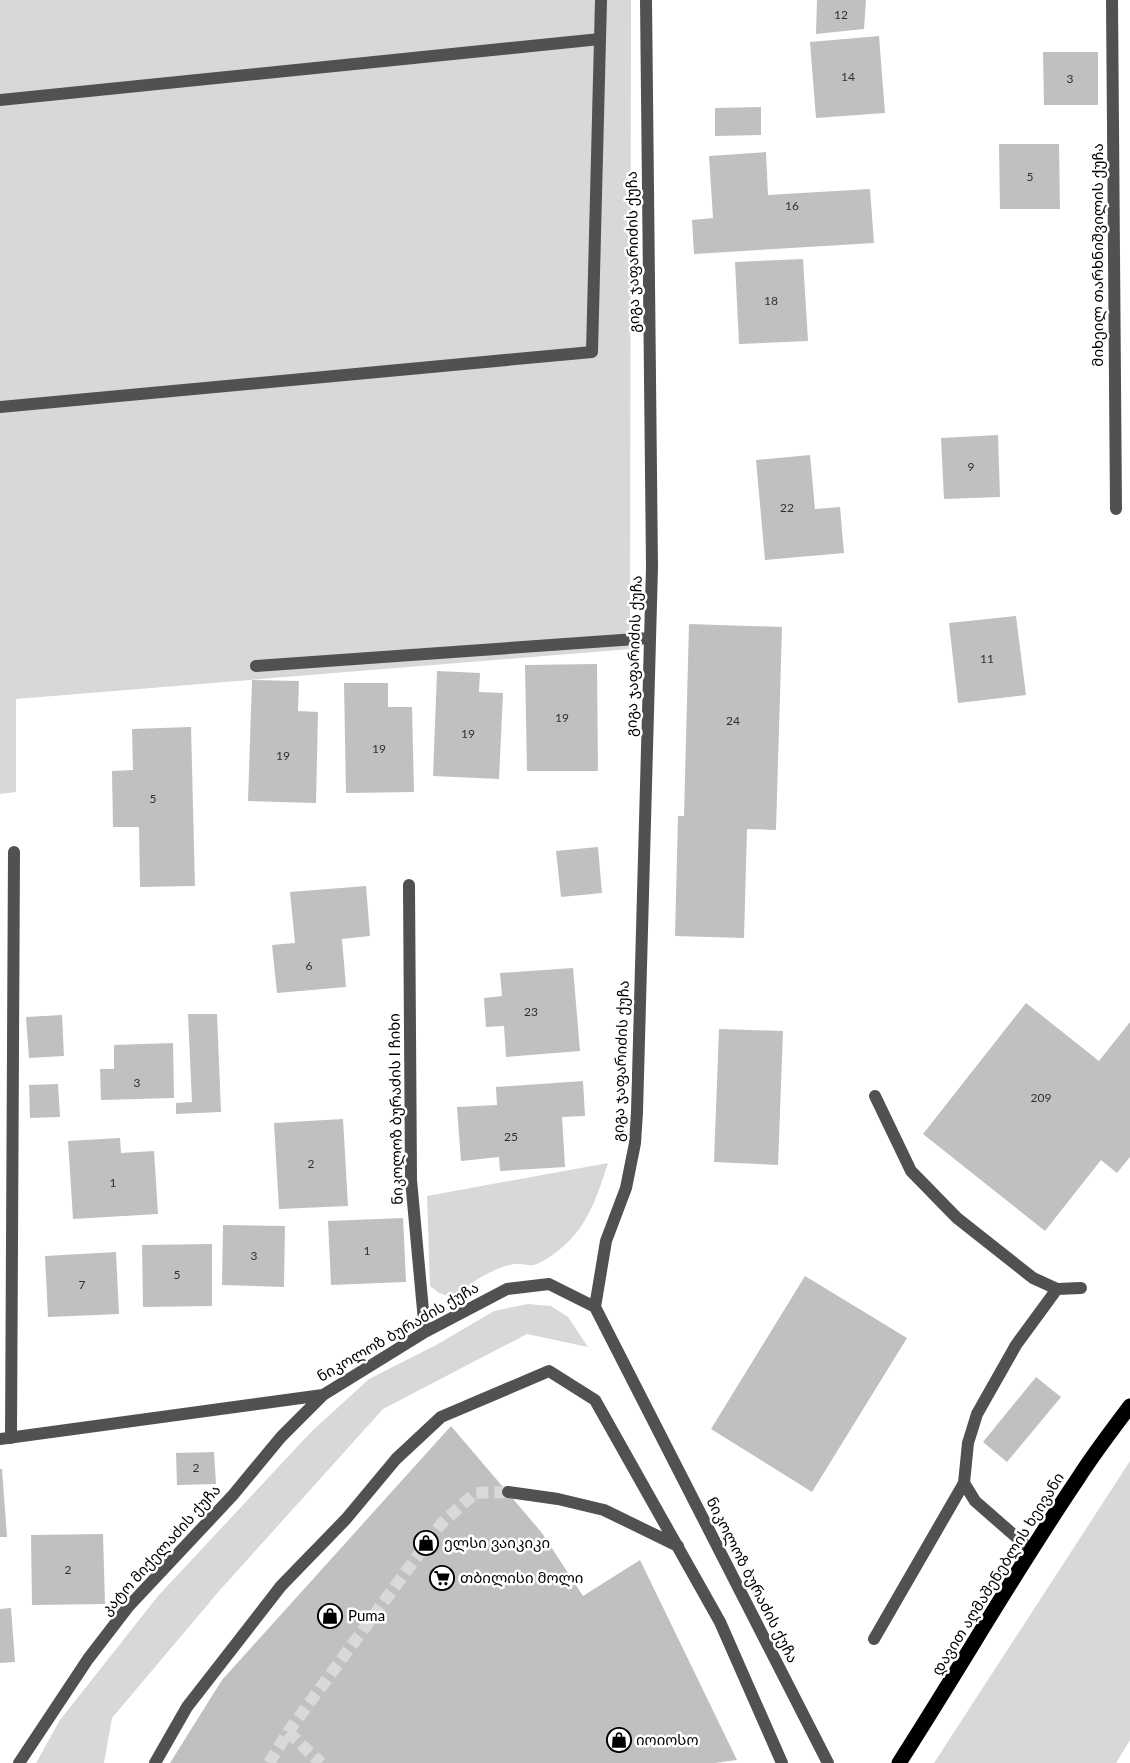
<svg xmlns="http://www.w3.org/2000/svg" width="1130" height="1763" viewBox="0 0 1130 1763" font-family="Lato,'Noto Sans Georgian',sans-serif">
<rect width="100%" height="100%" fill="#fff"/>
<!-- green -->
<path fill="#d8d8d8" d="M0 0H631L630 649 16 699V792L0 794Z
M608 1163C599 1191 590 1220 569 1241 561 1249 545 1262 534 1265 528 1266 521 1263 515 1264 505 1265 492 1271 483 1276 471 1282 463 1294 450 1295 441 1296 437 1291 430 1286L427 1196Z
M528 1304 551 1306 568 1317 588 1347 527 1334 383 1409 220 1590 112 1718 104 1763H36L60 1720 158 1596 311 1432 369 1379 438 1344 494 1311Z
M1130 1461V1740L1116 1763H934Z"/>
<!-- building -->
<path fill="#c0c0c0" d="M817 0H866L864 29 816 34Z
M879 36 885 113 816 118 810 42Z
M1043 52H1098V105H1044Z
M761 107V135L715 136V108Z
M999 144H1059L1060 209H1000Z
M766 152 768 195 870 189 874 243 694 254 692 220 713 218 709 156Z
M803 259 808 341 739 344 735 262Z
M998 435 1000 497 944 499 941 438Z
M810 455 815 509 840 507 844 553 765 560 756 460Z
M1016 616 1026 695 958 703 949 623Z
M689 624 782 627 776 830 747 829 744 938 675 936 678 816H684Z
M597 664 598 771H527L525 665Z
M437 671 480 673 479 692 503 693 499 779 433 776Z
M252 680 299 681 298 711 318 712 316 803 248 801Z
M344 683H388V707H412L414 792 346 793Z
M191 727 195 886 140 887 139 827H113L112 771 133 770 132 729Z
M598 847 602 893 561 897 556 851Z
M366 886 370 936 342 939 346 987 277 993 272 945 295 943 290 892Z
M573 968 580 1051 506 1057 504 1026 486 1027 484 998 502 996 500 973Z
M1026 1003 1099 1061 1130 1022V1157L1117 1173 1101 1160 1045 1231 923 1134Z
M188 1014H217L221 1112 176 1114V1103L192 1102Z
M62 1015 64 1056 29 1058 26 1017Z
M719 1029 783 1031 778 1165 714 1162Z
M173 1043 174 1098 101 1100 100 1069H114V1045Z
M583 1081 585 1116 562 1117 565 1167 500 1171 499 1157 461 1161 457 1107 497 1105 496 1087Z
M58 1084 60 1117 30 1118 29 1085Z
M343 1119 348 1206 279 1209 274 1123Z
M120 1138 121 1153 154 1151 158 1214 73 1219 68 1141Z
M403 1218 406 1282 331 1285 328 1221Z
M223 1225 285 1226 284 1287 222 1285Z
M212 1244V1306L143 1307 142 1245Z
M116 1252 119 1314 48 1317 45 1256Z
M805 1276 907 1338 812 1492 711 1429Z
M1036 1377 1061 1397 1007 1462 983 1442Z
M451 1426 542 1533 583 1596 640 1560 737 1760 715 1763H170L222 1680Z
M214 1452 216 1484 177 1485 176 1453Z
M0 1469H2L7 1537H0Z
M103 1534 105 1604 32 1605 31 1535Z
M11 1608 15 1662 0 1663V1609Z"/>
<g fill="none" stroke-linecap="round" stroke-linejoin="round">
<!-- minor-tunnel -->
<path stroke="#d9d9d9" stroke-width="12" stroke-dasharray="12 6" stroke-linecap="butt" d="M288 1732 321 1763
M269 1763 288 1732 441 1524 475 1493 508 1492"/>
<!-- minor -->
<path stroke="#515151" stroke-width="12" d="M1112 0 1116 509
M0 100 600 39
M0 407 592 352 601 0
M256 666 650 638
M409 885 411 1180 425 1332
M875 1096 911 1171 957 1218 1033 1278 1057 1289 1081 1288
M595 1307 606 1241 626 1188 635 1143 637 1112 652 567 646 0
M11 1438 14 852
M0 1439 323 1395 425 1332 507 1289 549 1284 595 1307 828 1763
M508 1492 558 1499 604 1510 678 1546
M1031 1550 975 1501 964 1483 968 1443 977 1414 1016 1345 1057 1289
M874 1639 964 1483
M19 1763 88 1659 128 1607 233 1495 281 1437 323 1395
M155 1763 187 1707 281 1586 346 1519 396 1459 441 1417 549 1371 595 1400 720 1622 782 1763"/>
<!-- highway -->
<path stroke="#000" stroke-width="15" d="M899 1763C960 1668 1016 1570 1079 1477 1095 1452 1113 1429 1130 1406"/>
</g>
<!-- icons -->
<defs>
<symbol id="shop-ring" viewBox="-11 -11 22 22"><circle r="9.5" fill="#fff" stroke="#000" stroke-width="1.5"/><path d="M-5-2.5h2.3a2.7 3.5 0 0 1 5.4 0H5L5.5 6h-11ZM-1.5-2.5h3a1.5 2.3 0 0 0-3 0Z" fill="#000"/></symbol>
<symbol id="supermarket-ring" viewBox="-11 -11 22 22"><circle r="9.5" fill="#fff" stroke="#000" stroke-width="1.5"/><path d="M-6-5.5h2.5l.6 2H6L4.5 2H-2.5L-4.4-4H-6ZM-1.5 3.2a1.3 1.3 0 1 0 .1 0ZM3 3.2a1.3 1.3 0 1 0 .1 0Z" fill="#000"/></symbol>
</defs>
<g fill-rule="evenodd">
<use href="#shop-ring" x="412" y="1529" width="28" height="28"/>
<use href="#supermarket-ring" x="428" y="1564" width="28" height="28"/>
<use href="#shop-ring" x="316" y="1602" width="28" height="28"/>
<use href="#shop-ring" x="605" y="1726" width="28" height="28"/>
</g>
<g text-anchor="middle" stroke-width="5" stroke-linejoin="round" paint-order="stroke">
<!-- number labels -->
<g font-size="12" fill="#303030">
<text x="841" y="19">12</text>
<text x="848" y="81">14</text>
<text x="1070" y="83">3</text>
<text x="1030" y="181">5</text>
<text x="792" y="210">16</text>
<text x="771" y="305">18</text>
<text x="971" y="471">9</text>
<text x="787" y="512">22</text>
<text x="987" y="663">11</text>
<text x="562" y="722">19</text>
<text x="733" y="725">24</text>
<text x="468" y="738">19</text>
<text x="379" y="753">19</text>
<text x="283" y="760">19</text>
<text x="153" y="803">5</text>
<text x="309" y="970">6</text>
<text x="531" y="1016">23</text>
<text x="137" y="1087">3</text>
<text x="1041" y="1102">209</text>
<text x="511" y="1141">25</text>
<text x="311" y="1168">2</text>
<text x="113" y="1187">1</text>
<text x="367" y="1255">1</text>
<text x="254" y="1260">3</text>
<text x="177" y="1279">5</text>
<text x="82" y="1289">7</text>
<text x="196" y="1472">2</text>
<text x="68" y="1574">2</text>
</g>
<!-- street labels -->
<g font-size="15" fill="#000" stroke="#fff">
<text transform="translate(633 252) rotate(-91)" y="5">გიგა ჯაფარიძის ქუჩა</text>
<text transform="translate(1098 255) rotate(-90)" y="5">მიხეილ თარხნიშვილის ქუჩა</text>
<text transform="translate(634 656) rotate(-88)" y="5">გიგა ჯაფარიძის ქუჩა</text>
<text transform="translate(621 1061) rotate(-88)" y="5">გიგა ჯაფარიძის ქუჩა</text>
<text transform="translate(396 1109) rotate(-91)" y="5">ნიკოლოზ ბურაძის I ჩიხი</text>
<text transform="translate(398 1332) rotate(-30)" y="5">ნიკოლოზ ბურაძის ქუჩა</text>
<text transform="translate(161 1550) rotate(-48)" y="5">კატო მიქელაძის ქუჩა</text>
<text transform="translate(998 1574) rotate(-58)" y="5">დავით აღმაშენებლის ხეივანი</text>
<text transform="translate(752 1580) rotate(63)" y="5">ნიკოლოზ ბურაძის ქუჩა</text>
</g>
<!-- poi labels -->
<g font-size="15" fill="#000" stroke="#fff" text-anchor="start">
<text x="444" y="1548">ელსი ვაიკიკი</text>
<text x="460" y="1583">თბილისი მოლი</text>
<text x="348" y="1621">Puma</text>
<text x="636" y="1745">იოიოსო</text>
</g>
</g>
</svg>
